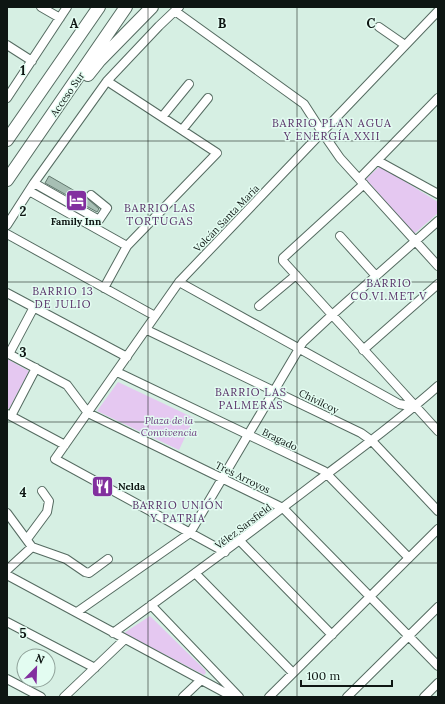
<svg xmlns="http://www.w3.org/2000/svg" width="445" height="704" viewBox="0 0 445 704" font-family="Lora,serif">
<rect width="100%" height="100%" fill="#d6efe3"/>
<!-- green -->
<path fill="#e5c8f1" d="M380 166 438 202V213L414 234 366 179Z
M7 359 29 371 9 409 7 408Z
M118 382 194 418 179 450 97 411Z
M150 616 205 670 206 673 204 675 124 633Z"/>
<!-- building -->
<path fill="#a7bfb4" stroke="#62786e" d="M49 176 87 198 99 209 97 212 45 183Z"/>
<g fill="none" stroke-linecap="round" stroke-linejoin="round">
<defs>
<path id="minor" d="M41 7 60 18
M175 11 304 104 322 132 340 158 438 266
M379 27 405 45
M7 45 32 61
M7 98 67 7
M162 117 189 84
M182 130 208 98
M378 161 438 194
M359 179 438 98
M34 183 99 220 107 208 91 195
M364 184 283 258V261L438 431
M29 191 127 246
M7 225 34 183 107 81 159 26 179 7
M7 234 155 316
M340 236 376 276
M179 282 399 404 415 407
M104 288 127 246 217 153 107 81
M7 293 127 357
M259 306 296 275
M147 330 361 433 372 441 438 511
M363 350 438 284
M7 353 67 385 88 413 283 508 438 666
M9 354 34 307
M117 372 324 471 409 558
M7 414 65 445
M11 416 36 368
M7 513 32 547 66 559 85 572 89 573 108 559
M27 539 47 512 49 501 42 491
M240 541 332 635
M225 552 55 459 179 282 438 11
M7 570 32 547
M195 573 293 673
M7 575 233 697
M151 605 239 697
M77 612 190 533 303 342 332 315 438 221
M7 622 95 668
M113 633C182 583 251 532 319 480 359 450 400 420 438 386
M7 679 41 697
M64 697 125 639
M183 697 201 680
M269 697 438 529
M347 697 438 607
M424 697 438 683"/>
<path id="highway" d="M88 75 100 60 152 7
M7 140 99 7
M7 180 126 7"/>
</defs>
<!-- minor casing -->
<use href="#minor" stroke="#556b61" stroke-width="10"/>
<!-- highway casing -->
<use href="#highway" stroke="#556b61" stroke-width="14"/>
<!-- minor -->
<use href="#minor" stroke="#fff" stroke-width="8"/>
<!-- highway -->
<use href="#highway" stroke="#fff" stroke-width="12"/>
</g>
<!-- grid -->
<path fill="none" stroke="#0e1613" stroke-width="1" stroke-opacity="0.55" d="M148 7V697M297 7V697M7 141H438M7 282H438M7 422H438M7 563H438"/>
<!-- icons -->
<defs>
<symbol id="hotel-square" viewBox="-11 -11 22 22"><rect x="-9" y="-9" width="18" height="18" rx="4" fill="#82309f" stroke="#e3fcf1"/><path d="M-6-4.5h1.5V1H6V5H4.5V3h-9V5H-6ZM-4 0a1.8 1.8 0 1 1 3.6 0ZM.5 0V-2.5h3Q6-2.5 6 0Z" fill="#fff"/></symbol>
<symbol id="restaurant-square" viewBox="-11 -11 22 22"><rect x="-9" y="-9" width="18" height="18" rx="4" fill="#82309f" stroke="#e3fcf1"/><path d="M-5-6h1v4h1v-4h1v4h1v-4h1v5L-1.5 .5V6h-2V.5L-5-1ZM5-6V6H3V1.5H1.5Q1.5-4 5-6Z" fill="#fff"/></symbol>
</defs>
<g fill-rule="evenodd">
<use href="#hotel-square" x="64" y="188" width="25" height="25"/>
<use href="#restaurant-square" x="90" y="474" width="25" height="25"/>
</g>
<g text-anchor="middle" stroke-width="3" stroke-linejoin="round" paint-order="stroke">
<!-- street labels -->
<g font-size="10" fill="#0e1613" stroke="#e3fcf1">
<text transform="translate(67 94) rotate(-55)" y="4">Acceso Sur</text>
<text transform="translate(226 218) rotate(-46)" y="4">Volcán Santa María</text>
<text transform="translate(319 401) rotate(26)" y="4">Chivilcoy</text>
<text transform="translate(280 439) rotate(26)" y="4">Bragado</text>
<text transform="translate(243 477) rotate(26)" y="4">Tres Arroyos</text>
<text transform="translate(243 526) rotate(-37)" y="4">Vélez Sarsfield</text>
</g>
<!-- poi labels -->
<g font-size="10" font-weight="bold" fill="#0e1613" stroke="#e3fcf1">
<text x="76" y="225">Family Inn</text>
<text x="118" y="490" text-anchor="start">Nelda</text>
</g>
<!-- park labels -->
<g font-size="10" font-style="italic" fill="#6b3c7e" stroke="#e3fcf1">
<text x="169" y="424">Plaza de la<tspan x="169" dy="12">Convivencia</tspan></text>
</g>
<!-- neighbourhood labels -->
<g font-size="11" letter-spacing="1" fill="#583168" stroke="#e3fcf1">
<text x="332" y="127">BARRIO PLAN AGUA<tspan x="332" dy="13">Y ENERGÍA XXII</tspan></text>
<text x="160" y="212">BARRIO LAS<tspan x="160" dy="13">TORTUGAS</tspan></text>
<text x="389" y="287">BARRIO<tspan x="389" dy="13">CO.VI.MET V</tspan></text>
<text x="63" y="295">BARRIO 13<tspan x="63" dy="13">DE JULIO</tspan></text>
<text x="251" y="396">BARRIO LAS<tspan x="251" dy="13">PALMERAS</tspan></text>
<text x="178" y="509">BARRIO UNIÓN<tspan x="178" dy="13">Y PATRIA</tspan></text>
</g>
</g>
<g font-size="13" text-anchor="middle" font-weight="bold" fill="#0e1613" stroke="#e3fcf1" stroke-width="3" stroke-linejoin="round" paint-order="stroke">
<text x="74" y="28">A</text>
<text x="222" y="28">B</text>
<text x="371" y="28">C</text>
<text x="23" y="75">1</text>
<text x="23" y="216">2</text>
<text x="23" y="357">3</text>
<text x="23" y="497">4</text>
<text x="23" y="638">5</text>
</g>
<!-- border -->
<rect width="445" height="704" fill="none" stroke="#0e1613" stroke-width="16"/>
<!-- north arrow -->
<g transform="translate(36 668) rotate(23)"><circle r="19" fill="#e3fcf1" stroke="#8ea098"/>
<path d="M0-3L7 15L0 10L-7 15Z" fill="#82309f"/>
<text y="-6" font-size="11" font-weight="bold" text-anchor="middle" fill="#0e1613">N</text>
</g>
<!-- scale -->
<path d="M301 680v6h91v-6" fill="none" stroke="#0e1613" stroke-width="2"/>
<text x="307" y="680" font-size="12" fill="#0e1613" stroke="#e3fcf1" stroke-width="3" paint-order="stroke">100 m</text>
</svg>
